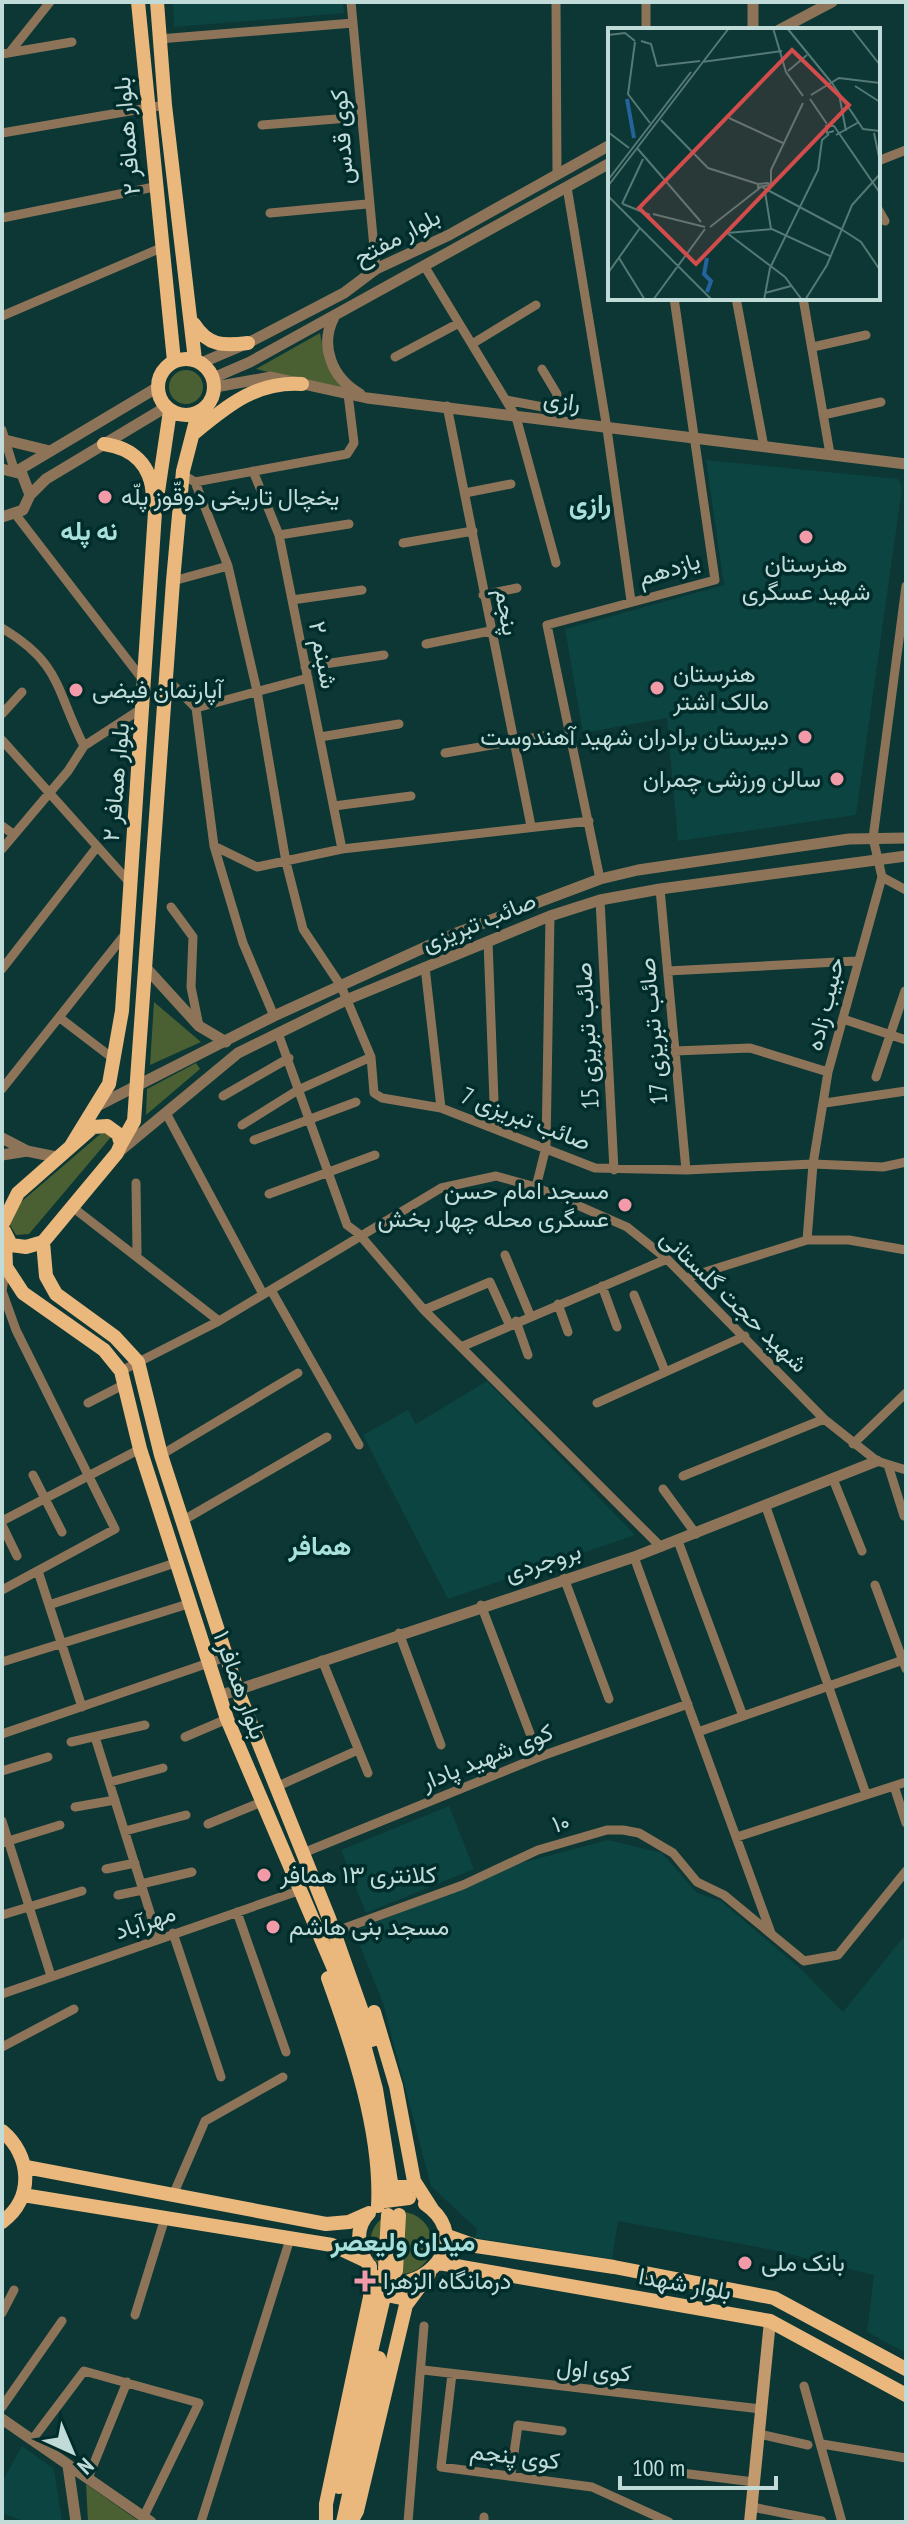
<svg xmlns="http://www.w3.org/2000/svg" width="908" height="2524" viewBox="0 0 908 2524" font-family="'PT Sans Narrow',Vazirmatn,sans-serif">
<rect width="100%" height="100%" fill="#0c3735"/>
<!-- built -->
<path fill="#0c4441" d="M173 2H343L344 13 174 27Z
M706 460 898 479 902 488 856 815 678 841 667 718 583 733 565 629 724 585Z
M487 1381 635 1535 448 1599 363 1435 408 1410 416 1424Z
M449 1806 474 1869 366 1913 341 1850Z
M608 1840 662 1853 697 1893 721 1901 802 1970 843 2012 906 1934V2353L867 2332 874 2275 773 2250 618 2221 612 2259 475 2238 477 2229 431 2186 383 2003 354 1931 517 1864Z
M22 2446 54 2469 62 2522H26L2 2513V2482Z"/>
<!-- green -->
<path fill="#4a5f32" d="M320 333 326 363 345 391 256 369Z
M169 387a17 17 0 1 1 34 0a17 17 0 1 1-34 0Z
M154 1002 201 1042 150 1065Z
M196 1063 200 1069 146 1115 147 1089Z
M105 1130 111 1137 29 1234 16 1235 8 1222 14 1208Z
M370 2243a31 31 0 1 1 62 0a31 31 0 1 1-62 0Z
M86 2484 140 2522H88Z"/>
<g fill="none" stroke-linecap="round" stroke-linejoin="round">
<!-- minor -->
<path stroke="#8d7459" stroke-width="9" d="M351 2 376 269
M556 2 557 174
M646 30V2
M159 39 353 23
M10 52 50 2
M2 54 72 42
M262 125 361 117
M2 133 165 105
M878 161 906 150
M567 187 607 429 631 601
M878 209 885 221
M270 213 367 204
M2 218 154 187
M425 267 516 417 556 563
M736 298 764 447
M803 298 830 454
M2 316 161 248
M472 344 536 305
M813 347 866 335
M395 357 459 323
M506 400 548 408 556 405 557 394 542 369
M447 406 531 826
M823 415 881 402
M2 430 14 469
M253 471 279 535 342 849
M183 475 195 482 347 454 354 443 348 394
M195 482 228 566 257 691 286 862 303 929 341 986 371 1057 374 1093 382 1098 441 1108 595 1168 686 1170 813 1164 883 1167 906 1162
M465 493 511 484
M16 515 143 680
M279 535 349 524
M403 543 473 531
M173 581 228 566
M483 595 517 588
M292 600 362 590
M2 628C62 664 55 689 84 746
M426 644 490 631
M305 667 384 655
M168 680 196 708 214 846 243 943 274 1016
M196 708 308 678
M2 714 22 692
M320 737 399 724
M2 740 130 883
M445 753 544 736
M334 806 411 796
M2 826 13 834
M214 846 257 867 342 849 589 821
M2 849 68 771 84 746 144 707
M882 877 906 890
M600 879 547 625 715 580 674 298
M660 889 686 1170
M600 900 614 1170
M171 907 193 937 191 987 199 1026
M488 941 495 1128
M425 967 441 1108
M2 969 97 847
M668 971 856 961
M60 1018 115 1060
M843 1019 906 1040
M278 1033 347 1225 359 1234 424 1310 661 1547
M675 1051 750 1048 828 1072
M876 1077 905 991
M2 1089 126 933
M223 1096 289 1058
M825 1103 906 1091
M166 1113 263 1294
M242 1125 298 1090 371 1057
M254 1140 356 1102
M136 1183 137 1253
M536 1187 546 1147 550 916
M269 1194 375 1155
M71 1206 219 1321
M807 1240 813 1164 828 1072 882 877 873 838 906 586
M505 1255 530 1315
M686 1278 807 1240H849L906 1250
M602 1286 617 1327
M271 1290 359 1445
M634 1295 665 1371
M558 1304 568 1332
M424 1310 490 1282 509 1324
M516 1321 528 1355
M461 1347 667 1259
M121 1371 219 1321 441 1188 496 1176 536 1187 627 1227 667 1259 824 1419 877 1461 906 1470
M88 1403 125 1384
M597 1403 745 1336
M853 1444 906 1393
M161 1455 298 1373
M888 1465 904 1516
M33 1475 62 1532
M683 1476 824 1419
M833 1479 862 1551
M663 1489 696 1534
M766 1507 866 1794
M2 1521 140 1449
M182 1521 327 1437
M2 1525 17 1556
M678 1541 743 1716
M634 1557 771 1933
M38 1571 82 1707
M564 1578 609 1699
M875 1585 906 1669
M2 1590 115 1529 16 1330 2 1291 6 1267
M49 1605 175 1563
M481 1605 539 1757
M399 1633 441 1745
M322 1660 368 1773
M2 1662 188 1604
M698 1732 906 1659
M2 1734 226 1657
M95 1737 158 1938
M185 1737 227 1719
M71 1742 145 1725
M2 1771 48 1757
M110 1782 163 1768
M894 1786 906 1823
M276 1787 358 1750
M75 1807 115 1800
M2 1821 51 1976
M208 1824 262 1802
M125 1831 186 1815
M737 1837 906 1782
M2 1843 60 1825
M303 1853 539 1757 688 1704
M106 1869 135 1863
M141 1884 192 1872
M118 1895 143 1890
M237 1912 286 2052
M2 1915 82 1891
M342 1929 463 1885 538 1850 607 1830H623L639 1833 673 1853 697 1882 724 1895 804 1961 838 1955 906 1871
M173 1933 221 2077
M2 1994 301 1890
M2 2047 74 2009
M173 2195 205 2121 283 2077
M2 2313 14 2290
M135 2315 165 2218
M423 2370 761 2409
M452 2374 441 2467 592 2487 669 2522
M804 2386 842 2522
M2 2407 62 2321
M759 2434 808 2445
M32 2440 84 2371 199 2403 144 2516
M822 2444 906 2458
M673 2472 754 2482
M511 2474 518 2425 562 2431
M88 2478 127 2382
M752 2507 822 2521
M201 2522 290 2239
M408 2522 424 2326
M484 2522V2517"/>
<!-- tertiary -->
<path stroke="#8d7459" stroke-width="11" d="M753 30V2
M779 30 832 2
M334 317C319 346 332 378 360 394
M201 363 248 343 344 293 376 269 449 235 610 145
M213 378 250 362 610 163
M215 387 271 377 367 398 906 464
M5 440 50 451
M2 469 22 474 30 495 23 510 2 517
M17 471 158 387
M30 495 46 479 166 407
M148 970 199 1026 226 1042
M97 1106 274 1016 454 934 600 879 638 870 849 839 906 838
M2 1138 27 1151
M121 1150 238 1053 346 1000 550 916 600 900 660 889 906 856
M2 1155 27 1151 56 1157
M219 1696 634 1557 877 1461
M2 2419 151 2522
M68 2466 76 2522"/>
<!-- secondary -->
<path stroke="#c29a6e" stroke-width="12" d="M750 2522 770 2321"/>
<!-- primary -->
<path stroke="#eab77d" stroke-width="14" d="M138 2 174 361
M157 2 165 105 195 360
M194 324C208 346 223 346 248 343
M158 387a28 28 0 1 1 56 0a28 28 0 1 1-56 0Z
M193 434C227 406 256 381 302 384
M104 444C133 448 151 465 153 495
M121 1144 134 1121 173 581 183 471 198 413
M71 1146 109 1084 122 1011 155 512 170 411
M2 1225 18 1193 93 1127 107 1126 118 1134 121 1144 117 1153 43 1242 26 1247 11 1245 2 1227
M5 1240 6 1267 23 1293 104 1350 121 1371 140 1449 227 1719 360 2030 376 2089 391 2182
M43 1242 46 1276 56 1294 115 1337 138 1362 161 1455 237 1689 329 1918 372 2040
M328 1978C353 2047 382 2134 378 2206
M374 2012 396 2086 414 2181 432 2209
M2 2131C31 2155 35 2198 2 2222
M26 2167 326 2224 349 2222 367 2214
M23 2195 332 2245 364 2260
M445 2235 476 2246 614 2267 774 2298 906 2369
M439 2263 770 2321 906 2395
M368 2264C357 2248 355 2227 369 2213
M385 2268 388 2215
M396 2271 399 2215
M401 2283C443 2276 465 2231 425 2204
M339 2487 384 2297
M326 2522V2504L370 2297V2266
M343 2522 379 2358
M351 2522 357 2511 406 2305 429 2274"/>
<!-- primary-bridge -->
<path stroke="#eab77d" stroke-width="14" d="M385 2187H408
M385 2201 409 2198
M381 2276 401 2283
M377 2293 401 2298"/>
</g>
<!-- markers -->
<g fill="#f39aa8" stroke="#002d2b" stroke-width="3">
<circle cx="105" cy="497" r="8"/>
<circle cx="806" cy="537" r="8"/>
<circle cx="657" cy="688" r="8"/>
<circle cx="76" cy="690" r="8"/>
<circle cx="805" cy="737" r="8"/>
<circle cx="837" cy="779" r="8"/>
<circle cx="625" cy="1205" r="8"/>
<circle cx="264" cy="1875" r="8"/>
<circle cx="273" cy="1927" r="8"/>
<circle cx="745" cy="2263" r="8"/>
<path d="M361 2269h8v8h8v8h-8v8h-8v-8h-8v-8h8z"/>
</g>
<g text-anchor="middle" stroke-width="7" stroke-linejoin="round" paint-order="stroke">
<!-- street labels -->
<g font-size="24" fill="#c0dbd8" stroke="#002d2b">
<text transform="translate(127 136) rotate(-95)" y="8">بلوار همافر ۲</text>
<text transform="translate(342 137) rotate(-94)" y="8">کوی قدس</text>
<text transform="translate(397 237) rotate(-28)" y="8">بلوار مفتح</text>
<text transform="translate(562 401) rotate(8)" y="8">رازی</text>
<text transform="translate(669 569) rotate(-17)" y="8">یازدهم</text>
<text transform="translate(507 612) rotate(80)" y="8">پنجم</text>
<text transform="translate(323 655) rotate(79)" y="8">شبنم ۲</text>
<text transform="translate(116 782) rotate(-85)" y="8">بلوار همافر ۲</text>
<text transform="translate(479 922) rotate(-22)" y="8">صائب تبریزی</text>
<text transform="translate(825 1004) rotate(-76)" y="8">حبیب زاده</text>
<text transform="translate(653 1031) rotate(-95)" y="8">صائب تبریزی 17</text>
<text transform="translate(587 1036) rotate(-93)" y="8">صائب تبریزی 15</text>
<text transform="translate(526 1119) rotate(21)" y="8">صائب تبریزی 7</text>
<text transform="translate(734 1301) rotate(44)" y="8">شهید حجت گلستانی</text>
<text transform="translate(543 1562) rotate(-18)" y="8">بروجردی</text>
<text transform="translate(240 1685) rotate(70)" y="8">بلوار همافر ۱</text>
<text transform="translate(487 1757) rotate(-22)" y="8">کوی شهید پادار</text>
<text transform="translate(561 1823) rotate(-16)" y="8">۱۰</text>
<text transform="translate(145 1922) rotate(-19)" y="8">مهرآباد</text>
<text transform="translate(685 2284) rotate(10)" y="8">بلوار شهدا</text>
<text transform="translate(594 2370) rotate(6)" y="8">کوی اول</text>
<text transform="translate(515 2456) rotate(7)" y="8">کوی پنجم</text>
</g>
<!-- poi labels -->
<g font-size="24" fill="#c0dbd8" stroke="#002d2b" text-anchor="start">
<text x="121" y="505">یخچال تاریخی دوقّوز پلّه</text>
<text x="806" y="572" text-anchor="middle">هنرستان<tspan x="806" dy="28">شهید عسگری</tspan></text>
<text x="673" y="682">هنرستان<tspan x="673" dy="28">مالک اشتر</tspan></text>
<text x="92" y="698">آپارتمان فیضی</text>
<text x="789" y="745" text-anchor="end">دبیرستان برادران شهید آهندوست</text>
<text x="821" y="787" text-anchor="end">سالن ورزشی چمران</text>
<text x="609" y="1199" text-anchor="end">مسجد امام حسن<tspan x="609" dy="28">عسگری محله چهار بخش</tspan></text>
<text x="280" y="1883">کلانتری ۱۳ همافر</text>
<text x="289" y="1935">مسجد بنی هاشم</text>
<text x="761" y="2271">بانک ملی</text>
<text x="383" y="2289">درمانگاه الزهرا</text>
</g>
<!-- neighbourhood labels -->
<g font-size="26" font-weight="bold" fill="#a8e0db" stroke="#002d2b">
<text x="590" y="513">رازی</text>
<text x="89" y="540">نه پله</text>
<text x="320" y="1555">همافر</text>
<text x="403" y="2251">میدان ولیعصر</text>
</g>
</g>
<!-- overview -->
<g transform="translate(608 28)">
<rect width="272" height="272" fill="#0c3735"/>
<path fill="none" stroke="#24649d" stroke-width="4" d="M19 71 26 110M99 264 103 253 96 246 99 230"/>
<path fill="none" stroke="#547976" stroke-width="2" d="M165 0 178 44 195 68M179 0 223 54M243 0 272 37M0 7 17 5 27 13M33 13 43 16 49 38 92 33M27 14 20 66 42 95M94 34 174 23M180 43 199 27M224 55 255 101 272 103M247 58 272 74M231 66 238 103M203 67 231 50 272 55M202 71 219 96M121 90 175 115M53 92 100 140 150 156M226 103 219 105 218 98H226L272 165M0 104 21 120M266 105 272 134M228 107 251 94M29 120 93 194M0 152 83 44M150 156 160 155 163 157 150 159ZM163 157V142L195 75M0 158 121 0M154 159 233 201M157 164 163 201M0 168 104 272M14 176 35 131M15 176 42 187M45 186 97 199M102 199 153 159M233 201 253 214 272 242M119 205 164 201 222 228M119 205 177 249 194 272M11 230 37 272M0 245 32 200M157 265 183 258M45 272 97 201M156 272 162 240 210 142 214 112 221 106M197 272 219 237 244 177 272 146"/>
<path fill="#d24c4b" fill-opacity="0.15" stroke="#d24c4b" stroke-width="4" d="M184 22 241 77 88 236 31 180Z"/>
<rect width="272" height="272" fill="none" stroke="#c0dbd8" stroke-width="4"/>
</g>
<!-- border -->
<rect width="908" height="2524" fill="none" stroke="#c0dbd8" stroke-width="8"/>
<!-- north arrow -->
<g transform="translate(72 2452) rotate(136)" stroke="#002d2b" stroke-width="6" paint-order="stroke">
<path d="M0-6L14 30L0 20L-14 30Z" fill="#c0dbd8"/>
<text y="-12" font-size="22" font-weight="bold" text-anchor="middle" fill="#c0dbd8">N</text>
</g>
<!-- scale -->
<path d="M620 2476v12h156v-12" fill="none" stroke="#c0dbd8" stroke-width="4"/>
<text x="632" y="2476" font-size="24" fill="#c0dbd8" stroke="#002d2b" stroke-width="6" paint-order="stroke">100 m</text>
</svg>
